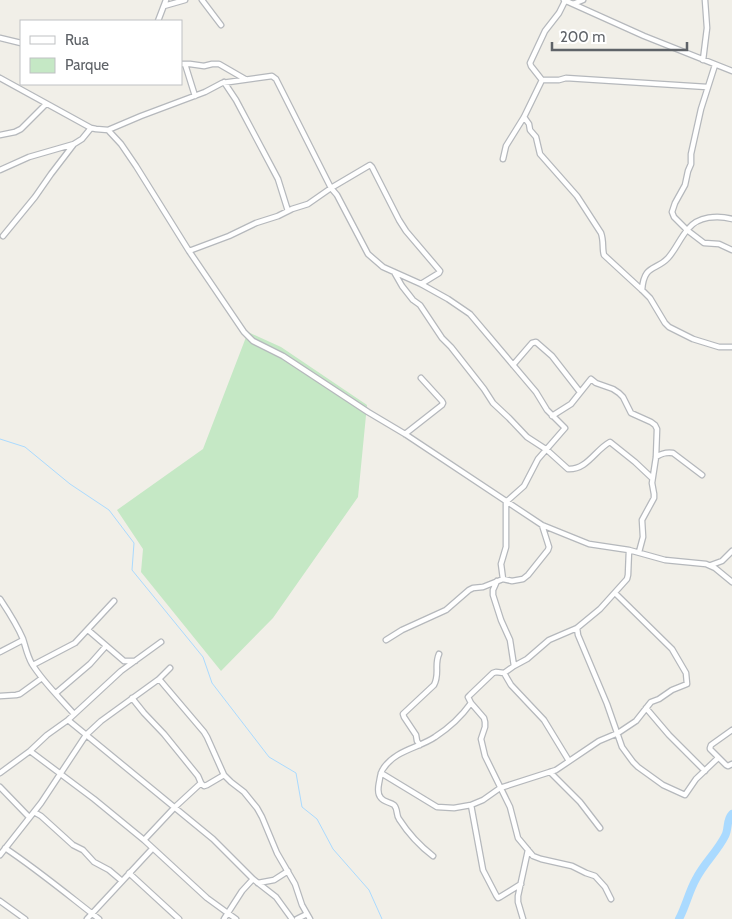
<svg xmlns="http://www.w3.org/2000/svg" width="732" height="919" viewBox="0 0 732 919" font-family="Cabin,sans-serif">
<rect width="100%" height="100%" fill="#f1efe8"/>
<!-- green -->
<path fill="#c5e8c5" d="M248 332 281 347 367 405 358 497 273 618 221 671 141 572 143 549 117 510 203 449Z"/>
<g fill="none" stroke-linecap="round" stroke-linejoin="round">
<!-- stream -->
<path stroke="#aadaff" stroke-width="1" d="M0 439 25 447 70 484 109 510 134 543 132 570 203 657 212 683 269 757 296 773 302 807 317 819 333 849 369 890 382 919"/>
<!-- river -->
<path stroke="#aadaff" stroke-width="8" d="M679 919C686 906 689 891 696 879 704 863 717 852 725 836 729 829 726 820 732 814"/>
<defs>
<path id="minor" d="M202 0 221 25
M564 0 644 36 732 71
M565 1 559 13 545 31 530 63 531 66 542 80H559L566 78 707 87
M573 4 583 0
M164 6 185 0
M158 21 166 0
M0 38 21 43
M703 60 707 28 705 0
M181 64H190L204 66 212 64H219L245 79
M185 64 195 96
M715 65 701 109 691 154V164L688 171 685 185 675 203 672 212 674 217 687 230 704 243 719 244 732 250
M0 78 91 128 96 129 108 130 121 144 136 166 189 251 244 332 253 341 283 356 368 412 405 434 542 525 589 544 629 550 665 560 706 564 715 568 732 582
M224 82 236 100 278 179 288 211
M524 117 529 124 530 130 536 137 540 154 577 196 601 233C604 241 602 249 604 255L642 290 650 298 665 323 669 327 693 339 719 347H732
M108 130 141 116 205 92 222 83 272 76 276 79 331 188 337 195 368 254 383 267 421 284 448 299 470 314 536 392 547 410 565 428 538 459 524 486 506 502V547L501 564 503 579
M0 135 15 132 21 129 46 104
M503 159 506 146 524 117 542 80
M0 170 29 157 74 144 82 139 91 128
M3 236 35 197 51 174 74 144
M189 251 229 236 256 223 278 216 292 209 308 204 331 188 370 165 372 167 399 220 406 231 440 271 439 273 421 284
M394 272 402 286 413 300 420 305 442 338 451 347 484 389 493 403 509 418 527 437 547 450 568 469C587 470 595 450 610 442L635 462 652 478
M642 290C644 264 656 271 668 258 676 249 680 238 688 229 698 216 718 215 732 219
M513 365 532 343 536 342 552 356 580 392
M552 416 571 404 591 379 596 383 613 389 619 393 623 397 631 413 651 422 655 425 657 429 656 457 652 483 654 494V498L642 520 643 537 639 552
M405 434 442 405 443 403 442 401 421 378
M656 457C662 453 666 452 673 453L702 475
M711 565 722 561 732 551
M497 581 493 590V595L501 620 510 640 514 666
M0 599C8 611 17 625 23 639 26 648 27 655 32 664 44 683 60 698 74 714
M577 628 578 635 607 704 622 747 633 762 638 767 663 785 685 795 696 779 718 758
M88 630 124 661H135
M386 640 402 630 446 610 469 590 473 588 483 587 503 579 512 581 523 579 528 575 548 550 549 547 542 525
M0 652 23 640
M33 665 75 643 114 601
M504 673 511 685 544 720 569 761
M159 679 204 732 207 737 224 775 231 782 244 792 257 808 262 817 277 853 295 884 302 905 310 919
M56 693 90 664 106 646
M0 696 16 695 20 694 42 678
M132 698 144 713 164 734 198 776 201 783
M646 708 669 735 705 771
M68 720 213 839 253 879 276 897 292 919
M732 730 711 745 710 748V749L726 765 728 766 732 764
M420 745 417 741 416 735 404 717 403 714 434 685C440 674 434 665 439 654
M30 751 94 799 144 840 207 898 236 919
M550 772 580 802 600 828
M0 773 30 751 47 735 68 720 121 671 161 642
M381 773 437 807 454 808 471 805 483 800 500 788 556 770 599 741 618 733 636 721 651 702 659 699 672 690 687 684 686 673 672 649 615 593
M201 783 204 786 207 785 224 775
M0 787 29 817
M471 805 483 870 496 895 498 898 500 897 521 884
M34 812 41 816 73 845 83 850 94 862 109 870 122 881
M144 840 175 807 201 783
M5 848C38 870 68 895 99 919
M0 855 41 803 86 735 101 721 159 679 170 668
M433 856C420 846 408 833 399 819 396 815 398 809 394 805 390 802 384 802 381 798 377 794 378 788 379 783 380 779 380 773 383 769 395 750 419 748 435 737 449 728 461 717 471 703
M129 873 179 919
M258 883 274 880 288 871
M611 899 605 887 595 876 586 873 572 866 541 859 533 856 518 838 510 807 485 756 481 739 485 727V722L484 718 471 703 468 697 470 695 493 673 496 672 504 673 514 666 527 659 549 640 577 628 600 609 627 579 628 575 629 550
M0 901 25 919
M87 919 152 849
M224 919 242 891 253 879
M297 919 307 914
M523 919 518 902V896L528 850"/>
</defs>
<!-- minor casing -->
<use href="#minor" stroke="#b5b8bc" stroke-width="7"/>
<!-- minor -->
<use href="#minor" stroke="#fff" stroke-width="4.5"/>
</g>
<!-- legend -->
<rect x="20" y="20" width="162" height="65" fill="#ffffff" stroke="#bfc1c3"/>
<rect x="30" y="36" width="25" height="8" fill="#ffffff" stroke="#bfc1c3"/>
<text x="65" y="45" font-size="15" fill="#5f6368">Rua</text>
<rect x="30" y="58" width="25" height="15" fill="#c5e8c5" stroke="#bfc1c3"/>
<text x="65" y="70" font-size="15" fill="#5f6368">Parque</text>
<!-- scale -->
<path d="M552 42v8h135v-8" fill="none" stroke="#5f6368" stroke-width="2.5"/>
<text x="560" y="42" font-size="15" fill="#5f6368" stroke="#ffffff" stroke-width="4" paint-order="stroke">200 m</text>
</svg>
